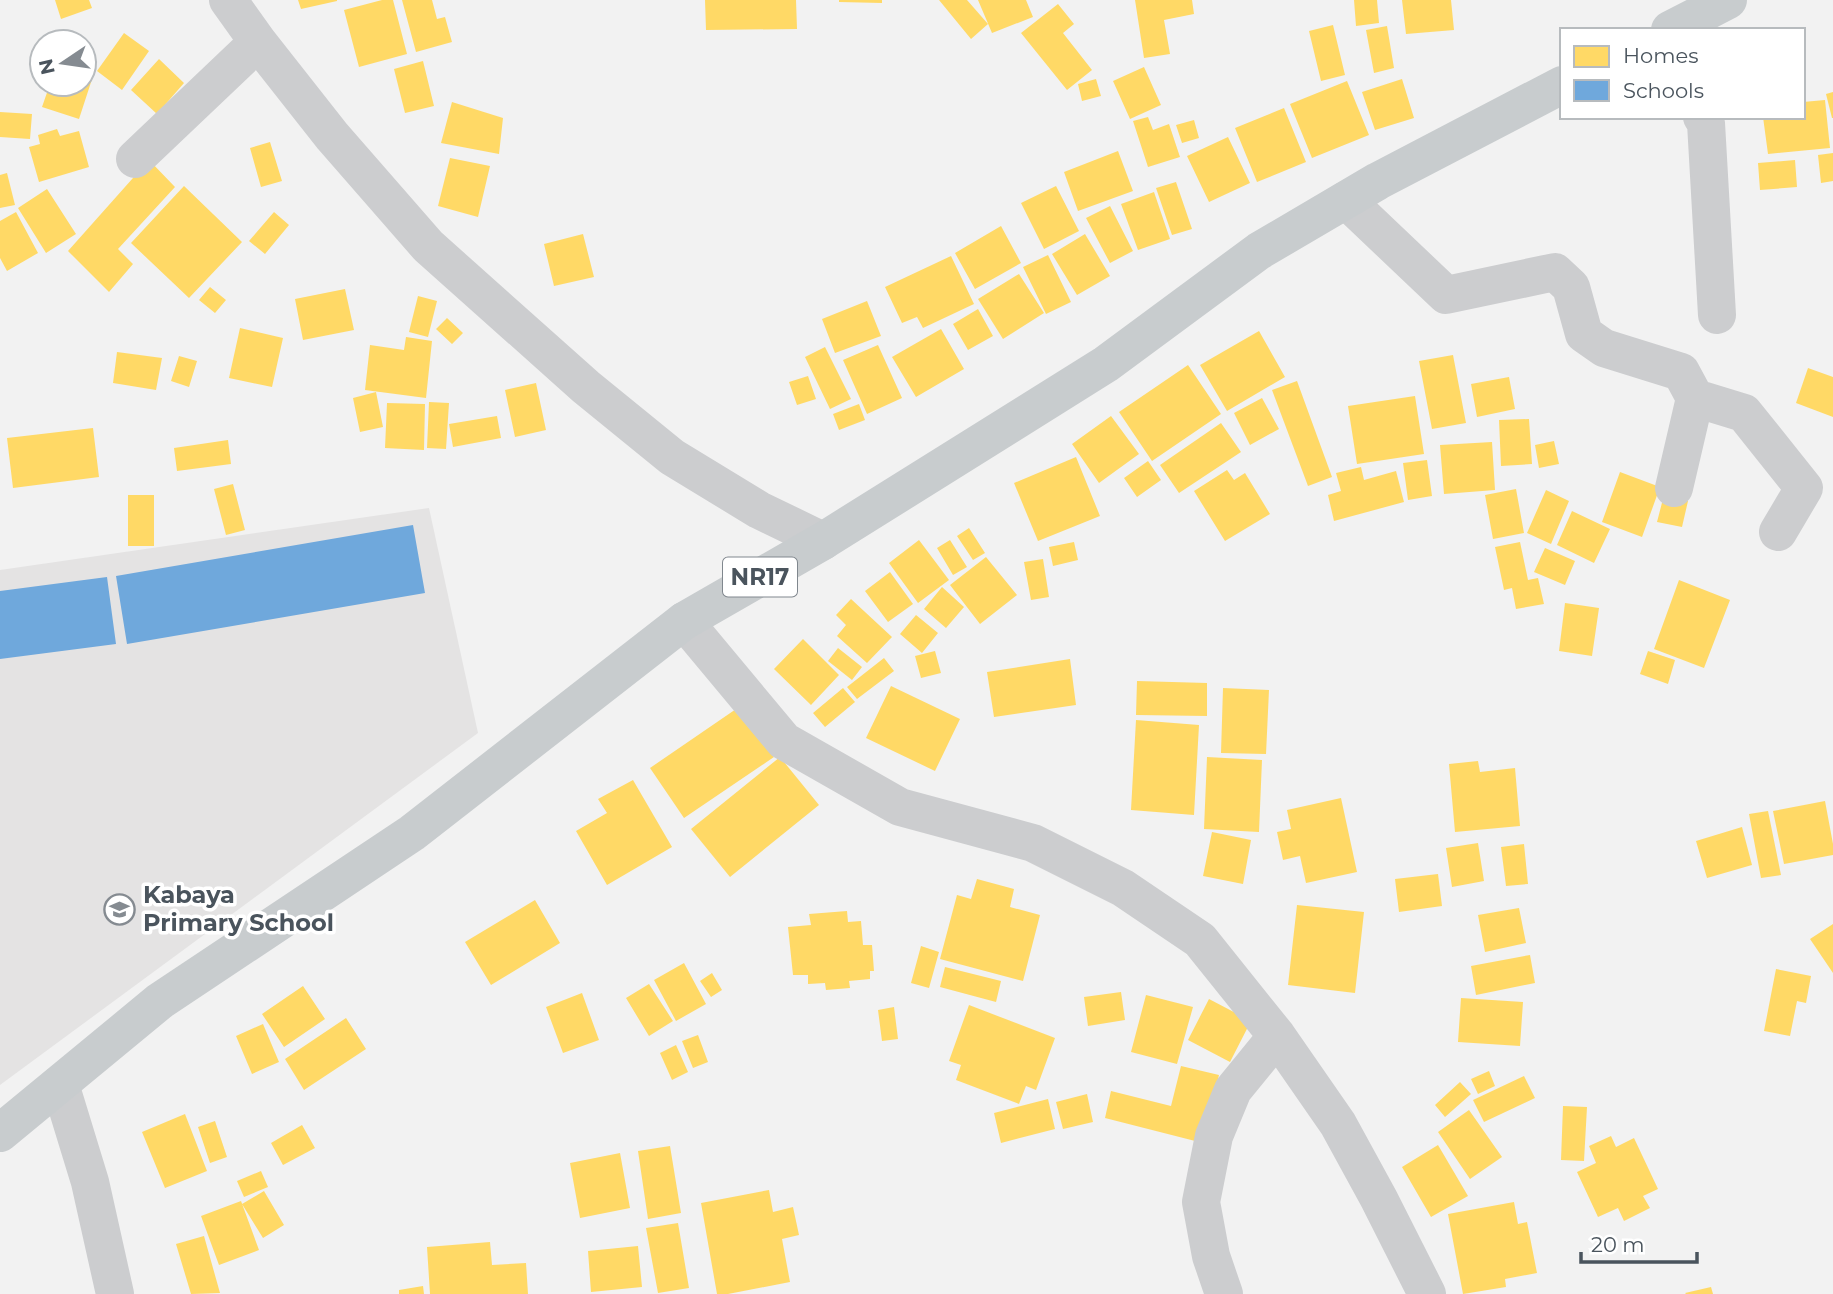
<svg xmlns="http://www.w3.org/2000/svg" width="1833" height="1294" viewBox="0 0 1833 1294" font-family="Montserrat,sans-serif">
<rect width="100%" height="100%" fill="#f2f2f2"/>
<!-- education -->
<path fill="#e4e3e3" d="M429 508 478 733 0 1085V570Z"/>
<!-- homes -->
<path fill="#ffd966" d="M55 0H89L92 8 61 19Z
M298 0H337V1L301 9Z
M382 0H393L407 54 359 67 344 10Z
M402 0H432L437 19 445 17 452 42 416 52Z
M705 0H796L797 29 706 30Z
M839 0H882V3L839 2Z
M939 0H967L988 24 971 39Z
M978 0H1026L1033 17 992 33Z
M1135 0H1192L1194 14 1164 20 1170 54 1144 58Z
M1354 0H1377L1379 23 1356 26Z
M1402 0H1451L1454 30 1406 34Z
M1058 4 1074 24 1063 33 1092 70 1067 90 1021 33Z
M1333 25 1345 75 1321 81 1309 31Z
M1387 26 1394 68 1374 73 1366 30Z
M124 33 149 51 122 90 97 71Z
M159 59 184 83 157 114 131 90Z
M423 61 434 106 405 113 394 69Z
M84 66 95 70 79 119 42 107 50 84H84Z
M1144 67 1161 105 1130 119 1113 81Z
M1096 79 1101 96 1082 101 1078 84Z
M1402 79 1414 118 1375 130 1362 92Z
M1347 81 1369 135 1312 158 1290 104Z
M1833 92V118H1832L1826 94Z
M1825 100 1830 148 1768 154 1763 117H1803V102Z
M452 102 503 118 499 154 441 143Z
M1284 108 1306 162 1257 182 1235 128Z
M0 112 32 114 30 139 0 137Z
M1148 117 1153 130 1169 124 1180 157 1148 167 1133 121Z
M1194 120 1199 138 1182 143 1176 125Z
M57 129 60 136 79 131 89 167 39 182 29 147 40 144 38 135Z
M1228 137 1250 183 1209 202 1187 156Z
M270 142 282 181 261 187 250 148Z
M1118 151 1133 191 1078 211 1064 172Z
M1833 153V181L1821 183 1818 155Z
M450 158 490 166 478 217 438 206Z
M149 160 175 187 118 249 133 264 109 292 68 251Z
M1795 160 1797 187 1760 190 1758 163Z
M7 173 15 205 0 208V175Z
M1176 182 1192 229 1172 235 1156 188Z
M184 186 242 242 189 298 131 243Z
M1056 186 1079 231 1044 249 1021 203Z
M47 189 76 234 46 253 18 208Z
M1154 192 1170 239 1138 250 1121 204Z
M1110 206 1133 251 1110 263 1086 218Z
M16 212 38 253 7 271 0 258V221Z
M274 212 289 225 265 254 249 241Z
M1001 226 1021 263 975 289 955 253Z
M583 234 594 277 554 286 544 244Z
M1085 234 1110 276 1077 295 1052 254Z
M1048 255 1071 302 1046 314 1023 267Z
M951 256 974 304 923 328 917 317 902 323 885 287Z
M1019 274 1044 313 1003 339 978 299Z
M210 287 226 300 215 313 199 300Z
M345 289 354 330 303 340 295 299Z
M418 296 437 301 428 337 409 332Z
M867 301 881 336 835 353 822 319Z
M978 309 993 336 968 350 953 324Z
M447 318 463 333 452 344 436 329Z
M240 328 283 338 272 387 229 378Z
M941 329 964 369 916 397 892 357Z
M1259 331 1285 377 1227 411 1200 365Z
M406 337 432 341 426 398 365 390 370 345 404 350Z
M878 345 902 398 867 414 843 360Z
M825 347 851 399 830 409 805 357Z
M117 352 162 358 156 390 113 383Z
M1453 355 1466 423 1432 429 1419 361Z
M179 356 197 361 189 387 171 381Z
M1188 365 1221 414 1152 461 1119 412Z
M1808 368 1833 377V417L1796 403Z
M808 376 816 399 797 405 789 382Z
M1509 377 1515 409 1477 417 1471 384Z
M1297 381 1332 477 1308 486 1272 390Z
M536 383 546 430 515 437 505 390Z
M376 392 383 427 360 432 353 398Z
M1415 396 1424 454 1357 464 1348 406Z
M1262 398 1279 429 1250 445 1234 413Z
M429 402 449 403 446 449 427 448Z
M387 403 425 404 424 450 385 448Z
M859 404 865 420 839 430 833 414Z
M497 416 501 438 453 447 449 424Z
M1111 416 1139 454 1099 483 1072 444Z
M1529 419 1532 464 1501 466 1499 420Z
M1221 423 1241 452 1179 493 1160 465Z
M93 428 99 477 13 488 7 438Z
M228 440 231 464 177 471 174 448Z
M1554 441 1559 464 1539 468 1535 445Z
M1492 442 1495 490 1444 494 1440 445Z
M1076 457 1100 516 1038 541 1014 483Z
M1427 460 1432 496 1408 500 1403 463Z
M1148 461 1161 480 1137 497 1124 478Z
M1361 467 1364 480 1396 471 1404 502 1334 521 1328 495 1341 491 1336 473Z
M1227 470 1234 480 1245 473 1270 514 1225 541 1194 491Z
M1620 472 1660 487 1642 537 1602 522Z
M233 484 245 530 226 535 214 489Z
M1516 489 1524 533 1493 539 1485 495Z
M1546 490 1569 501 1551 544 1527 533Z
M128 495H154V546H128Z
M1664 495 1688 501 1682 527 1657 522Z
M1572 511 1610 529 1594 563 1557 545Z
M969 528 985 553 973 560 957 536Z
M919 540 949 580 918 603 889 563Z
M950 540 967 567 953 575 937 548Z
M1074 542 1078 560 1053 566 1049 547Z
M1520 542 1528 580 1538 578 1544 604 1516 609 1512 588 1504 590 1495 547Z
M1545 548 1575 561 1565 585 1534 572Z
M986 557 1017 595 980 624 950 585Z
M1043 559 1049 597 1031 600 1024 562Z
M890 572 913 604 888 622 865 591Z
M1679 580 1730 600 1704 668 1654 649Z
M942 587 964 607 946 628 924 609Z
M851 599 892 637 867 663 837 636 846 625 836 615Z
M1565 603 1599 608 1592 656 1559 651Z
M916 615 938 633 922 653 900 634Z
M803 639 839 675 811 705 774 669Z
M838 648 862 667 852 680 828 661Z
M935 651 941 673 921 678 915 656Z
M1648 651 1675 660 1668 684 1640 674Z
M884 658 894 671 857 699 847 687Z
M1070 659 1076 705 994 717 987 672Z
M1137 681 1207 683V716L1136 715Z
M891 686 960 719 935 771 866 738Z
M843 688 855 702 825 727 813 713Z
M1223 688 1269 690 1266 754 1221 753Z
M739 707 774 757 684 818 650 768Z
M1136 720 1199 725 1194 815 1131 810Z
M780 757 819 805 730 877 691 829Z
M1207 757 1262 760 1259 832 1204 829Z
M1478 761 1480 772 1515 768 1520 826 1455 832 1449 764Z
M633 780 672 847 607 885 576 831 607 813 598 799Z
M1341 798 1357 872 1306 883 1300 856 1283 860 1277 832 1291 829 1287 810Z
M1825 801 1833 844V855L1784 864 1773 811Z
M1768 811 1781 875 1761 878 1749 814Z
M1742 827 1752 865 1707 878 1696 841Z
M1212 832 1251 840 1243 884 1203 876Z
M1478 843 1484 881 1452 887 1446 848Z
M1524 844 1528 884 1506 886 1501 847Z
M1438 874 1442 906 1399 912 1395 879Z
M977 879 1014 889 1010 907 1040 915 1023 981 940 959 957 895 971 899Z
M535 900 560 943 491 985 465 942Z
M1297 905 1364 912 1355 993 1288 985Z
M1519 908 1526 943 1485 952 1478 915Z
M847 911 848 922 861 921 863 945H872L874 971H870V979L849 981 850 988 826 990 825 983 808 984V975H793L788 927 811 925 809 914Z
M1833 924V973L1810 939Z
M921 946 939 952 929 988 911 983Z
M1530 955 1535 983 1476 995 1471 966Z
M684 963 706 1004 676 1021 654 980Z
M945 967 1001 981 996 1002 940 987Z
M1776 969 1811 976 1806 1003 1797 1001 1790 1036 1764 1031Z
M712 973 722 990 711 997 700 981Z
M649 984 673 1021 649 1036 626 998Z
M303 986 325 1019 284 1047 262 1014Z
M1121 992 1125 1020 1088 1026 1084 997Z
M582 993 599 1040 563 1053 546 1007Z
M1146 995 1193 1007 1177 1064 1131 1052Z
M1461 998 1523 1002 1520 1046 1458 1042Z
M1209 999 1251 1021 1230 1062 1188 1040Z
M969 1005 1055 1038 1036 1090 1026 1086 1019 1104 956 1080 961 1065 949 1061Z
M894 1007 898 1039 882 1041 878 1010Z
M346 1018 366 1049 304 1090 285 1059Z
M263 1024 279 1062 252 1074 236 1036Z
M698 1035 708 1062 693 1068 682 1041Z
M676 1045 688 1072 672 1080 660 1053Z
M1181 1066 1219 1075 1203 1143 1105 1118 1111 1091 1171 1106Z
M1489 1071 1495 1086 1478 1094 1471 1079Z
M1524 1076 1535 1098 1484 1122 1473 1100Z
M1460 1082 1471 1094 1445 1117 1435 1105Z
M1087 1094 1093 1122 1063 1129 1056 1102Z
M1048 1099 1055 1129 1001 1143 994 1113Z
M1563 1106 1587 1107 1584 1161 1561 1160Z
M1469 1110 1502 1157 1470 1179 1438 1132Z
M185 1114 207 1171 165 1188 142 1132Z
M215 1121 227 1157 210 1163 198 1127Z
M302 1125 315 1148 283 1165 271 1143Z
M1611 1136 1616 1147 1634 1138 1658 1189 1643 1196 1650 1208 1624 1221 1618 1208 1598 1217 1577 1172 1596 1163 1589 1146Z
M1438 1145 1468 1196 1431 1217 1402 1167Z
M670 1146 681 1213 648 1219 638 1151Z
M620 1153 630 1208 580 1218 570 1163Z
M261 1171 268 1187 244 1197 237 1181Z
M769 1190 773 1212 793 1207 799 1235 782 1239 790 1282 728 1294H717L701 1203Z
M264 1191 284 1225 263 1238 242 1204Z
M241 1201 259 1250 219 1265 201 1216Z
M1514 1202 1518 1224 1527 1222 1537 1273 1505 1279 1506 1287 1463 1294 1448 1214Z
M678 1223 689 1288 658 1293 646 1228Z
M204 1236 220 1293 191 1294 176 1244Z
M490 1242 492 1265 526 1263 528 1294H430L427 1247Z
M638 1246 642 1287 591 1292 588 1251Z
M423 1286 424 1294H399V1290Z
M1711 1287 1713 1294H1686L1685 1293Z"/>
<!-- schools -->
<path fill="#6fa8dc" d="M413 525 425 593 127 644 116 576Z
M107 577 116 644 0 659V591Z"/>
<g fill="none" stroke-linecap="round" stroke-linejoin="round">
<!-- street -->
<path stroke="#cccdcf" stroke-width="38" d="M228 0 258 42 332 136 428 246 586 387 672 457 759 510 823 541
M1702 117 1706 123 1717 315
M135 159 258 42
M1346 200 1446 295 1555 272 1571 287 1584 334 1604 348 1681 372 1695 398 1744 413 1804 488 1778 532
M1674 488 1695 398
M684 621 784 741 900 807 1033 843 1123 888 1200 940 1277 1036 1338 1124 1379 1199 1427 1294
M60 1084 90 1182 115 1294
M1224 1294 1211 1256 1201 1202 1214 1136 1233 1090 1277 1036"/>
<!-- primary -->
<path stroke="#c8ccce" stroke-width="38" d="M1670 30 1728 0
M0 1133 160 1001 412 833 684 621 823 541 1106 364 1259 251 1378 181 1562 85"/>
</g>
<!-- icons -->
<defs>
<symbol id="school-ring" viewBox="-11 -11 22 22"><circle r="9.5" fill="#fff" stroke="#858b91" stroke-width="1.5"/><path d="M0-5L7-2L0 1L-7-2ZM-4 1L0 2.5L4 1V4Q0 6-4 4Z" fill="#858b91"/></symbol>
</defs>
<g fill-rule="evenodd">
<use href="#school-ring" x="102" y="892" width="35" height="35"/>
</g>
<g text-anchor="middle" stroke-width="7" stroke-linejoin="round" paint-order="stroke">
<!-- shield labels -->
<rect fill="#fff" stroke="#80878e" stroke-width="2" x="723" y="557.5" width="74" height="39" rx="5"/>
<g font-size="23" font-weight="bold" fill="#4a545d">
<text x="760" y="585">NR17</text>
</g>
<!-- poi labels -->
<g font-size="24" font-weight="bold" fill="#4a545d" stroke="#fff" text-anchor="start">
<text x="143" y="903">Kabaya<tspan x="143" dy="28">Primary School</tspan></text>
</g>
</g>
<!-- legend -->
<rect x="1560" y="28" width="245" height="91" fill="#ffffff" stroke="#b7bbbe" stroke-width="2"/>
<rect x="1574" y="46" width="35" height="21" fill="#ffd966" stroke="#b7bbbe" stroke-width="2"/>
<text x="1623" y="63" font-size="21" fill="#4a545d">Homes</text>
<rect x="1574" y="80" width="35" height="21" fill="#6fa8dc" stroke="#b7bbbe" stroke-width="2"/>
<text x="1623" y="98" font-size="21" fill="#4a545d">Schools</text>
<!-- north arrow -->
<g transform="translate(63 63) rotate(257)"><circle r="33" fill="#ffffff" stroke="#b7bbbe" stroke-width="2"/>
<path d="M0-5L12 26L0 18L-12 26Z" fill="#858b91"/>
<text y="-10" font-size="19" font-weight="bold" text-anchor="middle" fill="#4a545d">N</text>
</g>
<!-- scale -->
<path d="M1581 1252v10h116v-10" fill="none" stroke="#4a545d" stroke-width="3.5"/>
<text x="1591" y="1252" font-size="21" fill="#4a545d" stroke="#ffffff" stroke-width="5" paint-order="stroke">20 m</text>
</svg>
